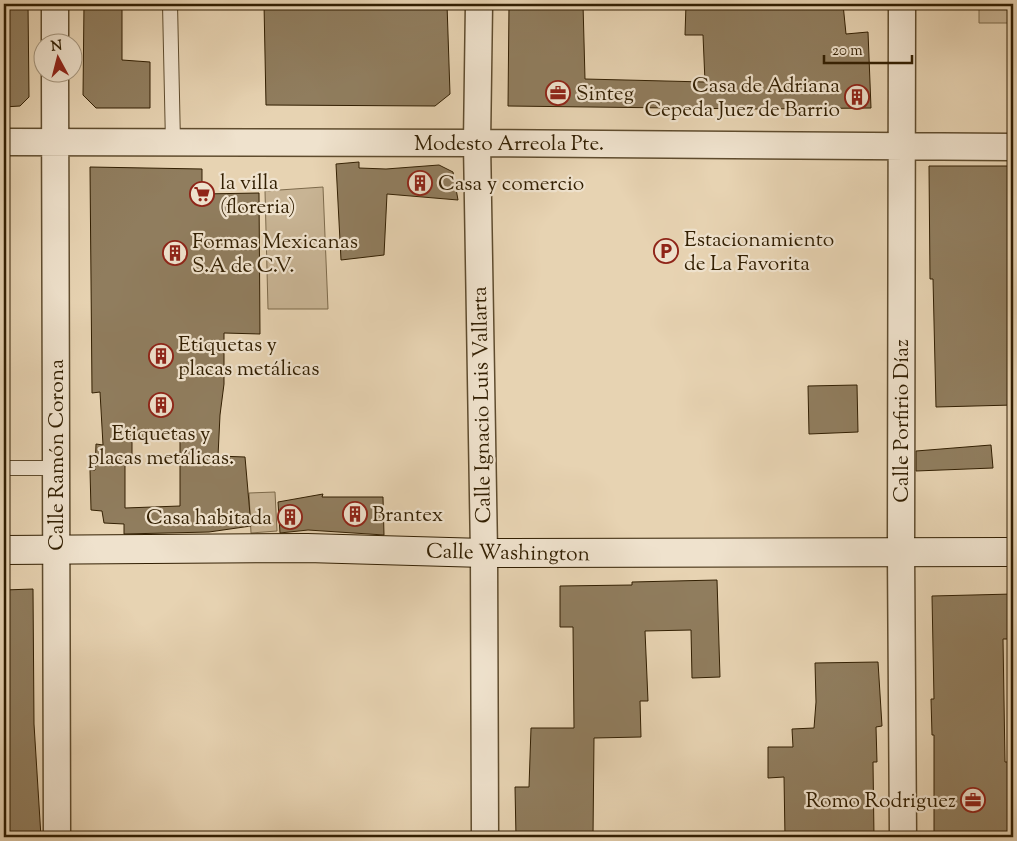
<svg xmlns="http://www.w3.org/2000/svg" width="1017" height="841" viewBox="0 0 1017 841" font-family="'Sorts Mill Goudy',serif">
<rect width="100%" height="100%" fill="#e7d3b2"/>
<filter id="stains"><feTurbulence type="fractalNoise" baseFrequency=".004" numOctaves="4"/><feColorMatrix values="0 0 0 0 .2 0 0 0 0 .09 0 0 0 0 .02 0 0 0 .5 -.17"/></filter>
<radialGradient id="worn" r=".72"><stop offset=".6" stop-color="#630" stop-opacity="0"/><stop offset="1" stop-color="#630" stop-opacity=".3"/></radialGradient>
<!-- green -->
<path fill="#c8b494" stroke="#7d6a4b" d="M979 4H1013V23H979Z
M323 187 328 309H268L265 191Z
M275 492 277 531 251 533 249 493Z"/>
<!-- building -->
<path fill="#907d5e" stroke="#321f02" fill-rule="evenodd" d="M4 4H28L29 97 20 106 4 107Z
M84 4H122V60L150 62V108H96L83 95Z
M264 4H447L450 94 435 106 266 105Z
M509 4H583L585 79 705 82 703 35H685L686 4H843L846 34 868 32 871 108 755 109 508 106Z
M359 162V168L386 169 439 165 453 172 458 200 387 194 384 255 341 260 336 164Z
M929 166H1013V405L936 407 933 279H930Z
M90 167 202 169V194L259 193 260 334 224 333V384L220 415 218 456 245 457 251 526 209 532 124 534V524L104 523 102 511 91 510 90 470H95L96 444 103 445 100 392 92 393ZM180 435V506L125 508V464H132V437Z
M857 385 858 432 809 434 808 386Z
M991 445 993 468 916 471V451Z
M323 494 322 497H383L384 535 308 530 280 533 278 502Z
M717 580 720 677 692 678 691 630 645 631 648 701H640L641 737 594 738 593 837H516L515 787H529L531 728H574L573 627H560V586L632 585V582Z
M33 589 34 724 41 837H4V590Z
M1013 594V639H1003L1005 762H1013V837H934V735H932L931 699H934L932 596Z
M878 662 882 726 876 727 877 762H873L874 837H785L784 777 768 778V747H793L792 729 814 728 816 702 815 663Z"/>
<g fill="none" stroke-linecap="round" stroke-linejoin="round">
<defs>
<path id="service" d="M170 4 173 143
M4 468H56"/>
<path id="minor" d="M55 4V42
M479 4 477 143 484 553 485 837
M902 4 901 554 903 837
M55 72 57 837
M4 142 477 143 1013 147"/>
<path id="secondary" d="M4 550 307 548 484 553 1013 552"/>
</defs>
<!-- service casing -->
<use href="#service" stroke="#5f4c2e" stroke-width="16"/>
<!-- minor casing -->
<use href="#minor" stroke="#5f4c2e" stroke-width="29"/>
<!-- secondary casing -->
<use href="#secondary" stroke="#321f02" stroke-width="30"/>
<!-- service -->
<use href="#service" stroke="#efe2cd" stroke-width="14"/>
<!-- minor -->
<use href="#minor" stroke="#efe2cd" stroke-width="26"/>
<!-- secondary -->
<use href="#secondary" stroke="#efe2cd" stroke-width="28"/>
</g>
<!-- icons -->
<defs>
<symbol id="office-ring" viewBox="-11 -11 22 22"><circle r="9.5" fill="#efe2cd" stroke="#8f2418" stroke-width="1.5"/><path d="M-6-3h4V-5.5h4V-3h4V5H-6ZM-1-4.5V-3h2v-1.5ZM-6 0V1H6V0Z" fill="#8f2418"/></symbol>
<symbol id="building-ring" viewBox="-11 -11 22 22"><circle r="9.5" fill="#efe2cd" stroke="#8f2418" stroke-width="1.5"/><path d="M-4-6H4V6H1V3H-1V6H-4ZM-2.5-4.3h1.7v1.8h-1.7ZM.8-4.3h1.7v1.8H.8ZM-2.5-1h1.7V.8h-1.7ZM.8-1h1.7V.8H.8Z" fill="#8f2418"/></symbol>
<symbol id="supermarket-ring" viewBox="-11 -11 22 22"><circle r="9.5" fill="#efe2cd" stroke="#8f2418" stroke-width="1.5"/><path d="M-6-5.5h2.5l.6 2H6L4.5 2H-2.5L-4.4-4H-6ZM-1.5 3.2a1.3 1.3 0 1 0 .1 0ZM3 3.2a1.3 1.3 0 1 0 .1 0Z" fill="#8f2418"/></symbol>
<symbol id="parking-ring" viewBox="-11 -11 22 22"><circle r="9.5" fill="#efe2cd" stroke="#8f2418" stroke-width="1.5"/><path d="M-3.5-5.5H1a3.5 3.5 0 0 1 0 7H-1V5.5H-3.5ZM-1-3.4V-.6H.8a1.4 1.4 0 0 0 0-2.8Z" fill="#8f2418"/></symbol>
</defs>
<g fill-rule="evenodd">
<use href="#office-ring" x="544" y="79" width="28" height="28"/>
<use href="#building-ring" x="843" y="83" width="28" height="28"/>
<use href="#building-ring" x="406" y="169" width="28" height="28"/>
<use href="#supermarket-ring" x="188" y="180" width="28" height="28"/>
<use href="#parking-ring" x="652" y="237" width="28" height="28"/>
<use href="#building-ring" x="161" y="239" width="28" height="28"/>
<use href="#building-ring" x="147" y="342" width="28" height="28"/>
<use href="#building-ring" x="147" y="391" width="28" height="28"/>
<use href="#building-ring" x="341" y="500" width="28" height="28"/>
<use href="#building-ring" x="276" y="503" width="28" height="28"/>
<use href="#office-ring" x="959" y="786" width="28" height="28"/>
</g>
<g text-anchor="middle" stroke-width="4.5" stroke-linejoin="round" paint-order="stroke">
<!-- poi labels -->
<g font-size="21" fill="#321f02" stroke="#efe2cd" text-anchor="start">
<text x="840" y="92" text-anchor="end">Casa de Adriana<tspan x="840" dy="24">Cepeda Juez de Barrio</tspan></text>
<text x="576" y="100">Sinteg</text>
<text x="220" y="189">la villa<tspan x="220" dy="24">(floreria)</tspan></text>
<text x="438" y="190">Casa y comercio</text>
<text x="684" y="246">Estacionamiento<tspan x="684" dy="24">de La Favorita</tspan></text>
<text x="192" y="248">Formas Mexicanas<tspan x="192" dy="24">S.A de C.V.</tspan></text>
<text x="178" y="351">Etiquetas y<tspan x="178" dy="24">placas metálicas</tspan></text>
<text x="161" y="440" text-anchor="middle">Etiquetas y<tspan x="161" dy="24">placas metálicas.</tspan></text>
<text x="372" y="521">Brantex</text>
<text x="272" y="524" text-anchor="end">Casa habitada</text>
<text x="956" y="807" text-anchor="end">Romo Rodriguez</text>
</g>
<!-- street labels -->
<g font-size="21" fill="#321f02" stroke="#efe2cd">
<text x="509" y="150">Modesto Arreola Pte.</text>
<text transform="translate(481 405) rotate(-91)" y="7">Calle Ignacio Luis Vallarta</text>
<text transform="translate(901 421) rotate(-90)" y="7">Calle Porfirio Díaz</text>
<text transform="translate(56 455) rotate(-90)" y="7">Calle Ramón Corona</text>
<text transform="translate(508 552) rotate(1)" y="7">Calle Washington</text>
</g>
</g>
<!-- margin -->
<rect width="1017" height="841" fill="none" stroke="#e7d3b2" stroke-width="20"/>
<rect x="5" y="5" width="1007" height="831" fill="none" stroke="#321f02" stroke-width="2.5"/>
<rect x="10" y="10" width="997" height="821" fill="none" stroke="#321f02"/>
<!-- north arrow -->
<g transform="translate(58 58) rotate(353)"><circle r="24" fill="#efe2cd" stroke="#a3947c"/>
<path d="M0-4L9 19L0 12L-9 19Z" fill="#8f2418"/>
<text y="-8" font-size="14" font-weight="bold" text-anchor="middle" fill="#321f02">N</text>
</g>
<!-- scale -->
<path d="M824 55v8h88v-8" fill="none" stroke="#321f02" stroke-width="2.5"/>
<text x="832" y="55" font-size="15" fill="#321f02" stroke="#efe2cd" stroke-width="4" paint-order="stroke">20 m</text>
<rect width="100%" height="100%" filter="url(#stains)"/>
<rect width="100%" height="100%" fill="url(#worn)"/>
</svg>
